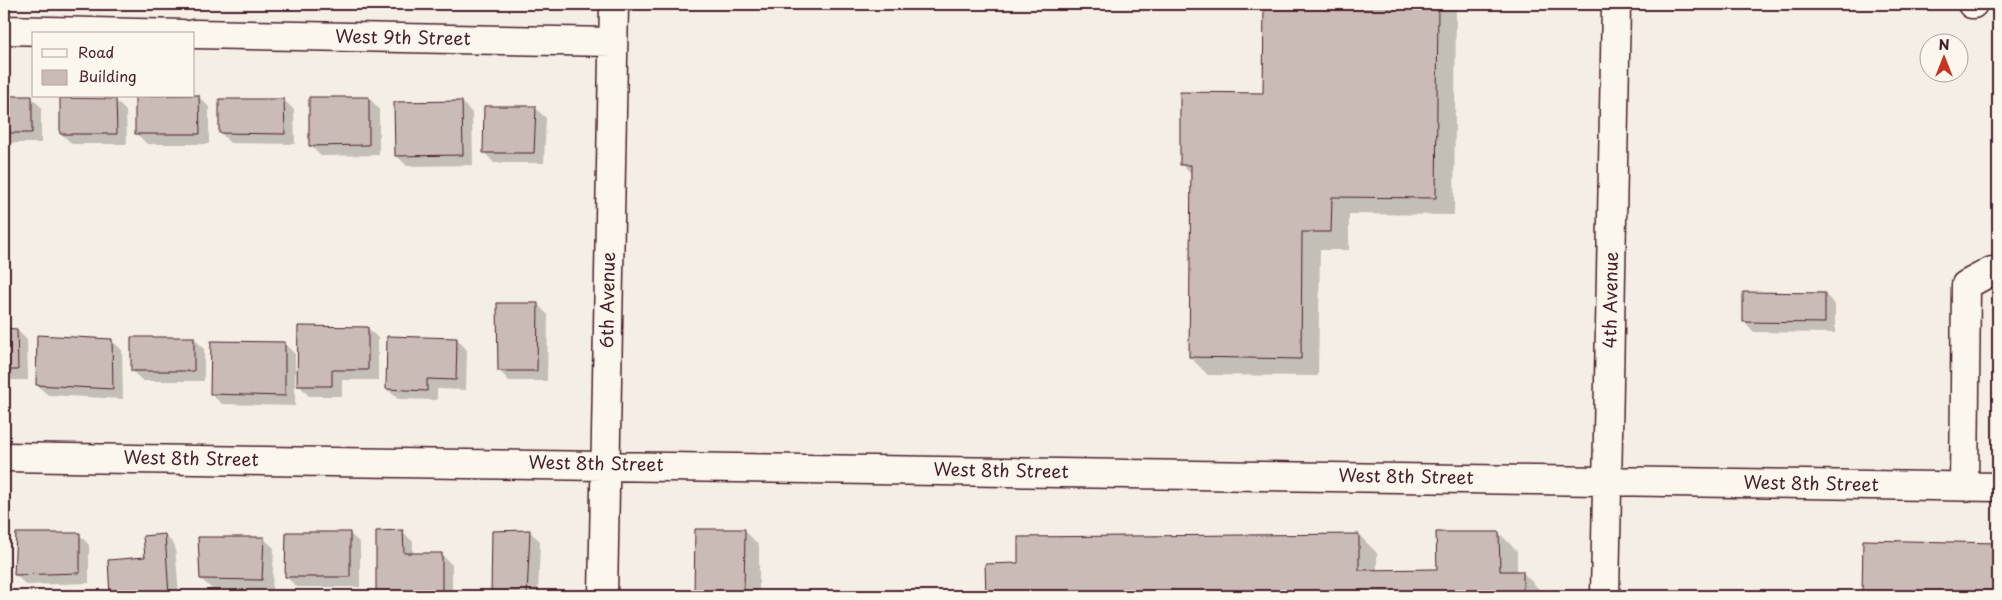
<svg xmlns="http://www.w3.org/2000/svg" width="2002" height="600" viewBox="0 0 2002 600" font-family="'Playpen Sans',sans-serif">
<rect width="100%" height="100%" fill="#f4eee4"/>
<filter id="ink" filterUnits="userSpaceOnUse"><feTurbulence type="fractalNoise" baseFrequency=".02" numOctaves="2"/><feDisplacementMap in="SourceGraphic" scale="10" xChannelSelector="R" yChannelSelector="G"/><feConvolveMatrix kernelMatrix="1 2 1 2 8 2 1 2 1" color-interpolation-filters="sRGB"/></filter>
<g filter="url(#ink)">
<!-- shadow -->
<path fill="#0003" d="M1266 4H1456L1454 215 1349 214V250H1320L1318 376 1208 375 1190 357 1192 175 1181 164 1265 94Z
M198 96 209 107V144H147L136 133Z
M4 97H31L41 107V143H4Z
M369 98 379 109V155L321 156 310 145Z
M115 100 126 111 127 144H72L62 134Z
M284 100 294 110 295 144 230 143 220 132Z
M462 102 472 113 473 165 407 166 396 155Z
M535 108 546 118 544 163H494L484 152Z
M1825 294 1835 305V333L1754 332 1744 321Z
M538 305 548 315 547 381H509L499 370Z
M368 328 378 338V380H342V396H309L299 385Z
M4 329 17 330 27 340 28 380H4Z
M194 338 204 349V381H143L132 371Z
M457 339 467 350 466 390 437 389V400L398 399 387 389Z
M111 340 122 350 123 399 48 395 37 385Z
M285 344 295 354V406L222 404 211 394Z
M696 530 745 531 759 545V596H696Z
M402 531 413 542V554H441L452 565V596H377V532Z
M529 531 540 541 538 596H492L493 532Z
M349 533 360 543V587H297L286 577Z
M1499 533 1517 551V572H1522L1540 590 1541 596H987V565L1019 564 1359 535 1377 553V571L1438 570Z
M79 534 89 545V583L26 585 15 574Z
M165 535 175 546 179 596H112L109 561 146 558Z
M263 538 274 548 272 590 212 589 201 579Z
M1864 542 1998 544V596H1863Z"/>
<!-- building -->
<path fill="#cabbb6" stroke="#4a1f2b" d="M1264 4H1438L1436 198 1332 197 1331 232H1302L1301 359 1189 357 1191 165H1180V92L1263 93Z
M194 95H199L200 134H135V96Z
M4 96H32V133H4Z
M309 97H369V145L309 146Z
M60 98 116 99 117 134H60Z
M219 99H284L285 134 219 133Z
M462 101 463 155 395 156 394 102Z
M484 106H536L534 153H483Z
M1743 292 1825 293V323L1743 322Z
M497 303H538L537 371H498Z
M298 326 368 327V370H332V386H297Z
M4 328 17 329 18 370H4Z
M37 335 112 339 113 389 36 385Z
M387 336 457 338 456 380 427 379V391L386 389Z
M131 337H194V371H131Z
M211 341 285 342V396L210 394Z
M695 529H745L744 596H694Z
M403 530 404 553H442V596H376V531Z
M530 530 527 596H491L492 531Z
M286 532H350V577H285Z
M1436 532H1499L1500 571H1523V596H986L985 564 1018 563V537L1359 534V570L1437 569Z
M16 533H80V573L14 575Z
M165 534 169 596H110L108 560 145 557 143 536Z
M198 537H264L262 580 200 579Z
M1863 540 1998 543V596H1862Z"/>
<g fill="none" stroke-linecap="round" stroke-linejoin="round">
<defs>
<path id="minor" d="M1972 4H1973
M4 30 182 34
M194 34 613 42
M4 457 1998 487
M1964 486 1966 285 1992 271H1998
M603 596 614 4
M1605 596 1616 4"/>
</defs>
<!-- minor casing -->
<use href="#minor" stroke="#4a1f2b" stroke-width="31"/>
<!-- minor -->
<use href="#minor" stroke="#fbf7ec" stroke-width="28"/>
</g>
</g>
<g text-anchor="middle" stroke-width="4" stroke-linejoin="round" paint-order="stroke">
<!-- street labels -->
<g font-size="18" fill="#4a1f2b" stroke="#fbf7ec">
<text transform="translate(403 38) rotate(1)" y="6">West 9th Street</text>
<text transform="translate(608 300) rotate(-89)" y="6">6th Avenue</text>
<text transform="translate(1611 300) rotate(-89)" y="6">4th Avenue</text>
<text transform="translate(191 459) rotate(1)" y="6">West 8th Street</text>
<text transform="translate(596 464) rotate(1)" y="6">West 8th Street</text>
<text transform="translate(1001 471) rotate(1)" y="6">West 8th Street</text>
<text transform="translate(1406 477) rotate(1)" y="6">West 8th Street</text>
<text transform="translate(1811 484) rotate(1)" y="6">West 8th Street</text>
</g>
</g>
<!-- margin -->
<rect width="2002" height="600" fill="none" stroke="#fbf7ec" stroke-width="20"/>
<rect x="10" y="10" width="1982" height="580" fill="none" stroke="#4a1f2b" stroke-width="2" filter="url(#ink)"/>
<!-- legend -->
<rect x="32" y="32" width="162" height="65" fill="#fbf7ec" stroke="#b4a19f"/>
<rect x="42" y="49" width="25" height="8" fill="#fbf7ec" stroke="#b4a19f"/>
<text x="78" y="58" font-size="15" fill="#4a1f2b">Road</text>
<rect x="42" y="70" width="25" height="15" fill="#cabbb6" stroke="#b4a19f"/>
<text x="78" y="82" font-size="15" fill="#4a1f2b">Building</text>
<!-- north arrow -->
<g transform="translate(1944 58)"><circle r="24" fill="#fbf7ec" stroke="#b4a19f"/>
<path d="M0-4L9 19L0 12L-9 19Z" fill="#c8321e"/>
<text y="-8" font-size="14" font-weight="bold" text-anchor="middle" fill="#4a1f2b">N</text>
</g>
</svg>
